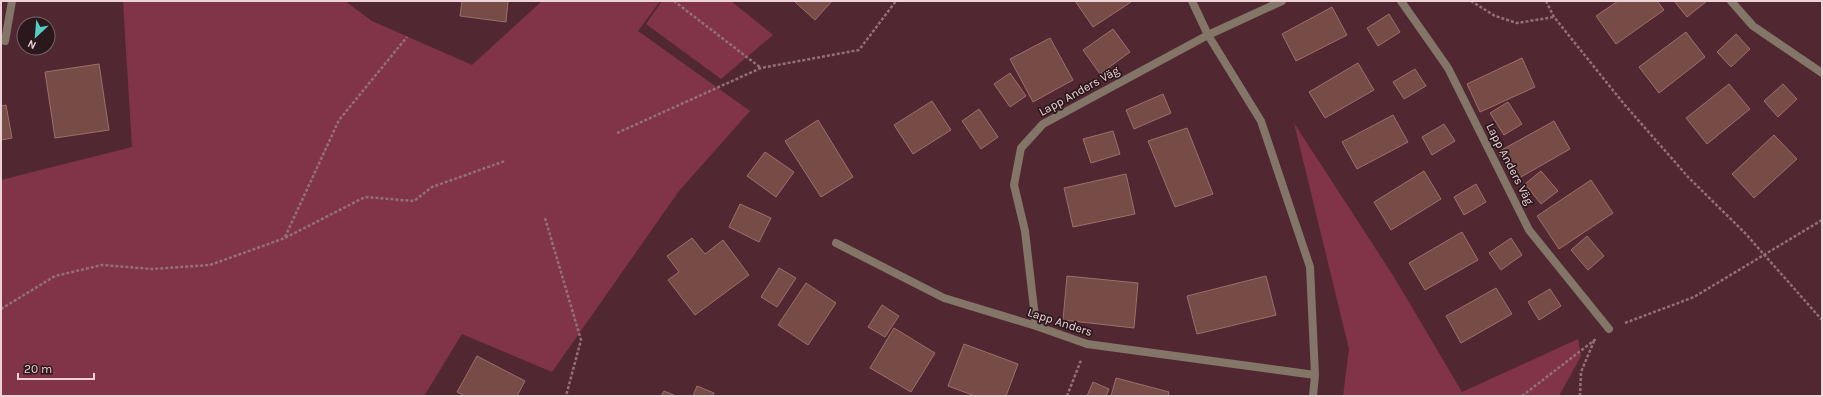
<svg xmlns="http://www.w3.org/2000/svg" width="1823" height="397" viewBox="0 0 1823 397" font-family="Karla,sans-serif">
<rect width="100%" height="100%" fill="#512831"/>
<!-- green -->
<path fill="#813448" d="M123 1H345L372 21 472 65 542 1H660L638 31 750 111 679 191 552 372 462 334 424 396H1V180L132 147Z
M662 1H731L773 35 721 79 646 24Z
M1294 123 1394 277 1462 392 1578 339 1581 356 1559 396H1343L1349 349Z"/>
<!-- building -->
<path fill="#774b46" stroke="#9e6f6a" d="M462 1H508L506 22 460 16Z
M794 1H832L815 20Z
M1075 1H1130L1131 2 1093 27Z
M1618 1H1657L1664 10 1616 44 1596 16Z
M1674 1H1707L1687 17Z
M1332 7 1347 35 1296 61 1282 34Z
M1389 14 1400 32 1378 46 1367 28Z
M1113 29 1130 52 1100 74 1083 50Z
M1686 32 1705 57 1659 93 1639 67Z
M1736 34 1750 49 1731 67 1717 52Z
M1050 38 1073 80 1033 102 1010 59Z
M1522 58 1535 87 1480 112 1467 84Z
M1358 63 1374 90 1325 118 1309 92Z
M99 64 109 130 55 138 45 72Z
M1415 69 1426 86 1404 99 1393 82Z
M1010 73 1026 96 1010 107 994 84Z
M1729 84 1750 109 1707 144 1686 118Z
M1783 84 1797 99 1778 117 1764 101Z
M1163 94 1171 113 1134 129 1126 110Z
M932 101 951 130 913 154 894 125Z
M1508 102 1522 124 1504 135 1490 113Z
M6 105 12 138 1 140V106Z
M979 109 998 137 981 149 962 121Z
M1393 115 1408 142 1357 169 1342 142Z
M818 120 853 177 821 197 785 141Z
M1554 121 1570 149 1514 181 1498 152Z
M1444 124 1455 141 1432 155 1422 137Z
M1187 128 1213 194 1175 207 1148 141Z
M1113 131 1120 154 1091 163 1083 139Z
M1774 135 1797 159 1754 198 1732 174Z
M765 152 794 172 776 197 747 176Z
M1424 171 1441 199 1391 230 1374 202Z
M1541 171 1558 191 1541 204 1525 184Z
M1126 174 1135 214 1073 227 1064 188Z
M1591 180 1613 213 1559 249 1537 216Z
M1476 184 1486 202 1464 215 1454 197Z
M740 204 771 218 759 242 729 227Z
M1462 232 1478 260 1425 290 1409 263Z
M1587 236 1604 256 1588 270 1571 250Z
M692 238 705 254 723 240 749 275 695 315 668 280 679 272 667 256Z
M1511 238 1522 255 1501 270 1489 253Z
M779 268 796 278 777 307 761 297Z
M1067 276 1138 283 1134 328 1063 320Z
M1266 276 1276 315 1197 334 1187 296Z
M806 283 836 303 808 345 778 325Z
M1496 288 1512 314 1461 343 1446 316Z
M1550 289 1561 306 1539 320 1528 302Z
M882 305 899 316 885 337 868 327Z
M894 328 935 353 911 392 870 368Z
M964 344 1018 364 1006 396H975L948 386Z
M477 356 525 381 517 396H465L457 392Z
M1116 378 1169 392 1168 396H1111Z
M1093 382 1109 389 1106 396H1087Z
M697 386 714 393 713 396H693Z
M664 391 676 396H661Z"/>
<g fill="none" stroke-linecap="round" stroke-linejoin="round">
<!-- path -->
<path stroke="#937077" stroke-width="2.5" stroke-dasharray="3 2" stroke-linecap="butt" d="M674 1 761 68
M1471 1 1495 16 1517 23 1554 17
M1546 1 1554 17 1624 104 1689 178 1745 233 1822 320
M617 133 761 68 859 50 896 1
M545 218 581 340 566 396
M285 237 339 120 407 37
M1 309 55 276 102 265 152 269 210 265 285 238 365 197 414 201 432 187 505 161
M1625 323 1694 297 1822 220
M1067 396 1081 360
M1522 396 1596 339
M1580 396 1581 372 1594 341"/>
<!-- street -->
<path stroke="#837567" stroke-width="8" d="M1192 1 1208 35 1261 121 1310 267 1315 375 1313 396
M1401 1 1448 68 1529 230 1609 329
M1731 1 1753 26 1822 73
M5 41 12 1
M836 243 944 298 1036 326 1087 344 1315 375
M1036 326 1025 231 1014 185 1021 148 1043 124 1208 35 1282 1"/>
</g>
<g text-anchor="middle" stroke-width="3.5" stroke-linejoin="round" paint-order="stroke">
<!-- street labels -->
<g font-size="12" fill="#edd3d7" stroke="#2a181c">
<text transform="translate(1079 91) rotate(-29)" y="4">Lapp Anders Väg</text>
<text transform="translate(1510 164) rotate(63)" y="4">Lapp Anders Väg</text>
<text transform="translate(1060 322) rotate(18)" y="4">Lapp Anders</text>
</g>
</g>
<!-- border -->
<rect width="1823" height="397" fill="none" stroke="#edd3d7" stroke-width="4"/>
<!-- north arrow -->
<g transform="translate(36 36) rotate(206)"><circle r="19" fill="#2a181c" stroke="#786367"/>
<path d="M0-3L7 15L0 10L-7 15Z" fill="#56cec3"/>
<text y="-6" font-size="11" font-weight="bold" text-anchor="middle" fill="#edd3d7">N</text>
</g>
<!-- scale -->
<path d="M18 373v6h76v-6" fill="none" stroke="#edd3d7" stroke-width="2"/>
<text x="24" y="373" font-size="12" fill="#edd3d7" stroke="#2a181c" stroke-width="3" paint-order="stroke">20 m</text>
</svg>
